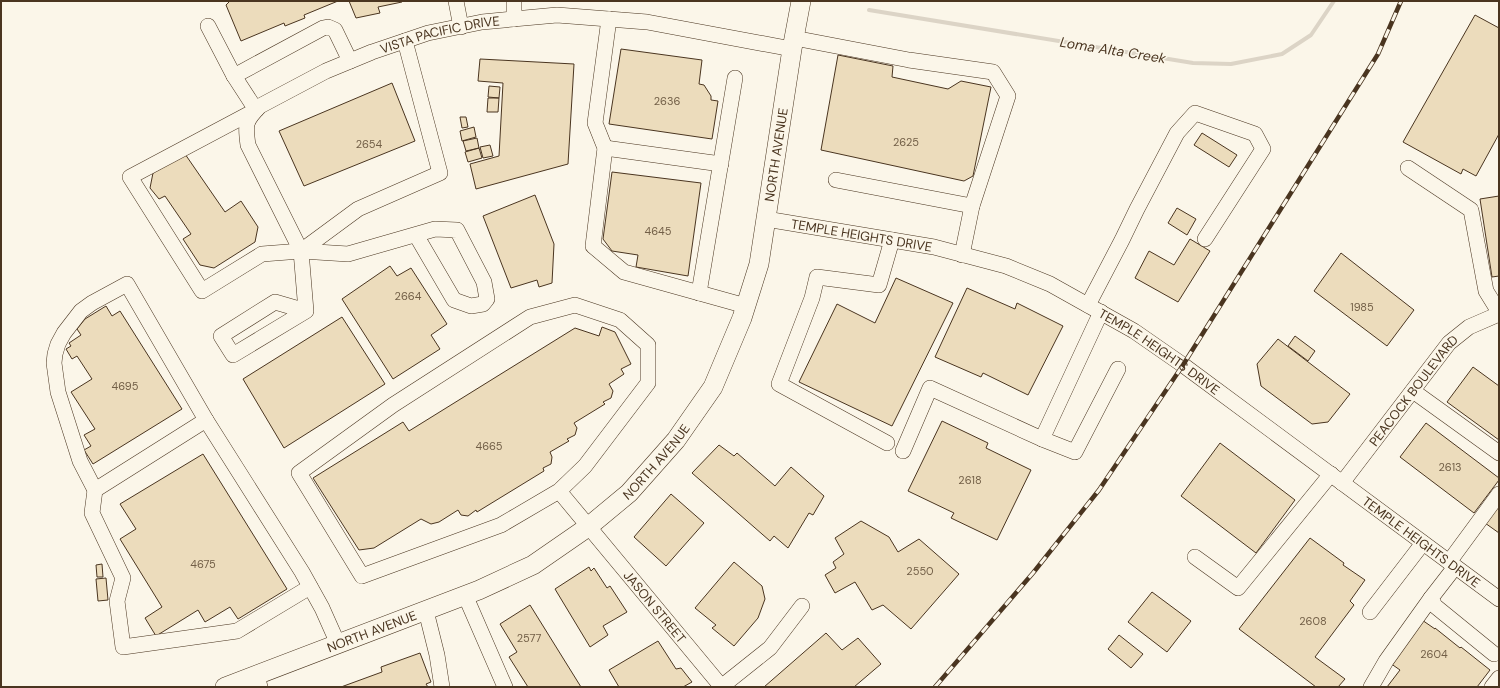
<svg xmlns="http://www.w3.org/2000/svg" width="1500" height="688" viewBox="0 0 1500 688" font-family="'DM Sans',sans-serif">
<rect width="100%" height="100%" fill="#fbf6e9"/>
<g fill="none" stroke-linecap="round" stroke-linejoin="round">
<!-- stream -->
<path stroke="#dcd4c6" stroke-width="4" d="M869 10 1193 63 1231 64 1282 54 1311 35 1334 1"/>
</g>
<!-- building -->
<path fill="#ecdcbc" stroke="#4a3520" d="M230 1H338L304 15 305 18 285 26 284 23 241 41 226 5Z
M349 1H402V2L378 7 380 13 356 18Z
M1475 15 1499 28V134L1476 176 1463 169 1461 174 1403 142Z
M621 49 702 60 699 84 704 85 711 96V100L718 101 712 139 609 124Z
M838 55 893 66 892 77 948 89 961 81 991 87 973 176 964 181 821 150Z
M480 59 574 64 568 164 476 189 470 164 499 156 503 83 478 81Z
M392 83 415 141 304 186 279 131Z
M489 86 500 87 499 98 488 97Z
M488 98H499L498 112H487Z
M460 117H466L468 127 462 128Z
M474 127 476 137 462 141 460 131Z
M1202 133 1237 155 1229 167 1194 145Z
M477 138 479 148 466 151 463 141Z
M490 145 493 156 483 158 480 147Z
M479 148 482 158 468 162 465 152Z
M185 154 225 212 241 201 258 227 255 242 214 268 200 265 183 239 191 234 165 196 159 199 150 188 153 173Z
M612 172 701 183 688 276 636 267 638 255 612 251 603 239Z
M535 195 554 244 552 283 539 287 537 280 511 288 483 216Z
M1499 196V276L1492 277 1480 199Z
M1177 208 1196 219 1187 235 1168 223Z
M1190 239 1210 251 1178 302 1135 278 1149 251 1174 265Z
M1341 253 1414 310 1387 346 1314 291Z
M390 266 397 276 411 268 447 324 431 335 440 349 393 379 342 299Z
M896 278 953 303 892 426 799 382 837 304 875 323Z
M967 288 1015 309 1017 303 1063 326 1028 395 983 373 981 377 935 357Z
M106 306 112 316 120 311 182 409 93 464 84 450 91 446 84 435 95 429 71 392 92 379 77 356 72 359 66 349 71 346 69 343 81 335 77 329 85 319Z
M342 317 385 384 284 448 243 379Z
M602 327 615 332 631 364 621 369 624 374 609 384 613 391 611 398 603 402 605 404 574 423 577 428 575 435 567 439 569 441 550 452 552 457 551 464 543 468 544 471 477 512 476 510 468 516 461 515 458 510 439 522 431 524 421 519 374 548 359 550 313 478 403 422 409 431 575 328 599 336Z
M1295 336 1315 351 1308 361 1288 346Z
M1278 339 1350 394 1328 422 1312 424 1261 386 1257 364Z
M1473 367 1499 386V440L1447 402Z
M942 421 988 443 986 448 1031 470 997 540 951 518 954 513 908 491Z
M1426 423 1499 478V480L1474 513 1400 457Z
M1220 443 1295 500 1256 553 1181 496Z
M719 445 734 456 737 453 775 486 791 467 824 496 813 515 809 513 788 548 774 536 770 541 692 473Z
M203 454 287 589 238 619 230 607 205 622 198 610 156 636 145 618 162 607 120 539 136 529 120 504Z
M671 494 704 523 666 566 634 537Z
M1499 504V533L1485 523Z
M861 521 889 537 898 552 919 539 959 574 911 629 883 605 872 610 855 582 835 593 825 575 836 568 833 562 844 554 835 538Z
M1310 538 1344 563 1343 565 1365 580 1350 601 1354 605 1315 657 1345 679 1338 687H1316L1239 629Z
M734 562 762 586 765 599 758 618 734 646 712 628 716 625 695 608Z
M102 564 103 577H97L96 565Z
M589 567 591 571 594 568 607 588 610 586 627 612 603 626 608 635 590 647 555 589Z
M106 578 108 600 98 601 96 579Z
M1152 592 1191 621 1167 652 1128 622Z
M530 605 581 687H528L509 657 517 652 500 624Z
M1422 620 1435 629V628L1460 648 1461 647 1490 670 1477 687H1387L1400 670 1390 663Z
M826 633 842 650 858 638 881 664 854 687H764Z
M1119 635 1143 654 1131 668 1108 649Z
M658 641 676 669 681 668 692 682 683 687H619L609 670Z
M420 653 431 682 426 684 428 687H341L382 672 381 667Z"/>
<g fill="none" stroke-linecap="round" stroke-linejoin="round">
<defs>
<g id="minor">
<path d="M456 1 461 27"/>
<path d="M514 1V19"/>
<path d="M609 19 595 123 605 148 593 246 624 272 746 306"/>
<path d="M208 26 234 76"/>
<path d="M794 38 909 60 993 72 1008 96 972 206 962 255"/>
<path d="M350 61 335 30 328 27 323 28 234 76 256 110 130 177 202 291 262 254 301 251 348 254 435 229 457 230 484 282 487 299 483 304 471 306 454 300 416 235"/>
<path d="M605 148 721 164"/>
<path d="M1408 168 1471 210 1486 291 1499 312"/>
<path d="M836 180 972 206"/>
<path id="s1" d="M766 219 934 247 1006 266 1050 284 1134 331 1183 365 1499 599"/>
<path d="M301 251 358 209 440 173 405 41"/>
<path d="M699 293 735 78"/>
<path d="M1088 305 1122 240 1137 209 1177 133 1195 113 1255 134 1263 149 1205 239"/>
<path id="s2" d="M306 311 275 302 221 336 233 355 306 311 301 251 248 145C245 124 245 121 260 106L326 71 372 52 428 33 482 22 557 15 647 22 792 49"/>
<path d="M1101 312 1042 439 1075 452 1118 369"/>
<path d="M1413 391 1499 453"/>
<path d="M206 420 95 490 92 513 123 578 117 601 123 647 237 631 310 587"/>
<path d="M887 443 779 384 812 298 817 277 879 285 892 240"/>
<path d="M903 451 930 388 1042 439"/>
<path id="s3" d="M1342 483 1449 343 1469 327 1499 314"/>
<path d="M95 490 80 461 58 392 54 363 55 354 58 344 64 333 81 311 92 303 127 284 206 420 302 572 322 608 338 644"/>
<path id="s4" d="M559 491 585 466 648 383V345L620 320 575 305 530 317 393 405 299 473 362 576 501 525 559 491 721 686"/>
<path d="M1195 557 1238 588 1331 474"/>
<path d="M1449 562 1499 494"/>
<path d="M1455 567 1431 598 1435 606 1494 654"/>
<path d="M465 595 505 687"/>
<path d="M426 611 437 655 442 687"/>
<path d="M1370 612 1423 543"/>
<path d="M257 675 260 687"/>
<path d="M721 687 770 648 802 606"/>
<path d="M1371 687 1386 661 1431 598"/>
<path d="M1492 687 1499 678"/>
</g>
<g id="major">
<path id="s5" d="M225 687 479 590 533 565 588 527 629 493 676 440 713 387 742 318 759 264 792 49 801 1"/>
</g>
</defs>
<!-- minor casing -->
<use href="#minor" stroke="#4a3520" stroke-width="16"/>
<!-- major casing -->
<use href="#major" stroke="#4a3520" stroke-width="20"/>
<!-- minor -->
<use href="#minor" stroke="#fbf6e9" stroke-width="15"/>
<!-- major -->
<use href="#major" stroke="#fbf6e9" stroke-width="19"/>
<defs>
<path id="rail" d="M935 687 1033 573 1099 490 1183 365 1378 54 1401 1"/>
</defs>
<!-- rail casing -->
<use href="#rail" stroke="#4a3520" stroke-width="4.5"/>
<!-- rail -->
<use href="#rail" stroke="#fbf6e9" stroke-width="3" stroke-dasharray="9" stroke-linecap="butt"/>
</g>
<g text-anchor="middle" stroke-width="3" stroke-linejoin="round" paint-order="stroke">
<!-- number labels -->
<g font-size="11" fill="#725f47">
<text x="667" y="105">2636</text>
<text x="906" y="146">2625</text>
<text x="369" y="148">2654</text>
<text x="658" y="235">4645</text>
<text x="408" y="300">2664</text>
<text x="1362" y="311">1985</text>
<text x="125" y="390">4695</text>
<text x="489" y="450">4665</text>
<text x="1450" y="471">2613</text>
<text x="970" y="484">2618</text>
<text x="203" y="568">4675</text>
<text x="920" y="575">2550</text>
<text x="1313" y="625">2608</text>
<text x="529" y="642">2577</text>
<text x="1434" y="658">2604</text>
</g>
<!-- street labels -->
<g font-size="13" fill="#4a3520" stroke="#fbf6e9">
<text dy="5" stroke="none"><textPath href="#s2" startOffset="621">VISTA PACIFIC DRIVE</textPath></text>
<text dy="5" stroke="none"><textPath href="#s5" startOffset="829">NORTH AVENUE</textPath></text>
<text dy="5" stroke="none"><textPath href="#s1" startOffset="97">TEMPLE HEIGHTS DRIVE</textPath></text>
<text dy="5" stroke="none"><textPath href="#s1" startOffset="421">TEMPLE HEIGHTS DRIVE</textPath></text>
<text dy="5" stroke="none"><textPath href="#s3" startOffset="117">PEACOCK BOULEVARD</textPath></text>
<text dy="5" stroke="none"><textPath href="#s5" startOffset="493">NORTH AVENUE</textPath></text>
<text dy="5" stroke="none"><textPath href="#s1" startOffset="745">TEMPLE HEIGHTS DRIVE</textPath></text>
<text dy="5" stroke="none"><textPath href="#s4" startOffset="1075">JASON STREET</textPath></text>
<text dy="5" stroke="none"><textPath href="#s5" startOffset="157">NORTH AVENUE</textPath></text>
</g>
<!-- water labels -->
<g font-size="14" font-style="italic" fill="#4a3520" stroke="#fbf6e9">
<text transform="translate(1113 50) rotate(9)" y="5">Loma Alta Creek</text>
</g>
</g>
<!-- border -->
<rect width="1500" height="688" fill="none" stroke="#4a3520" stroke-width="4"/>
</svg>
